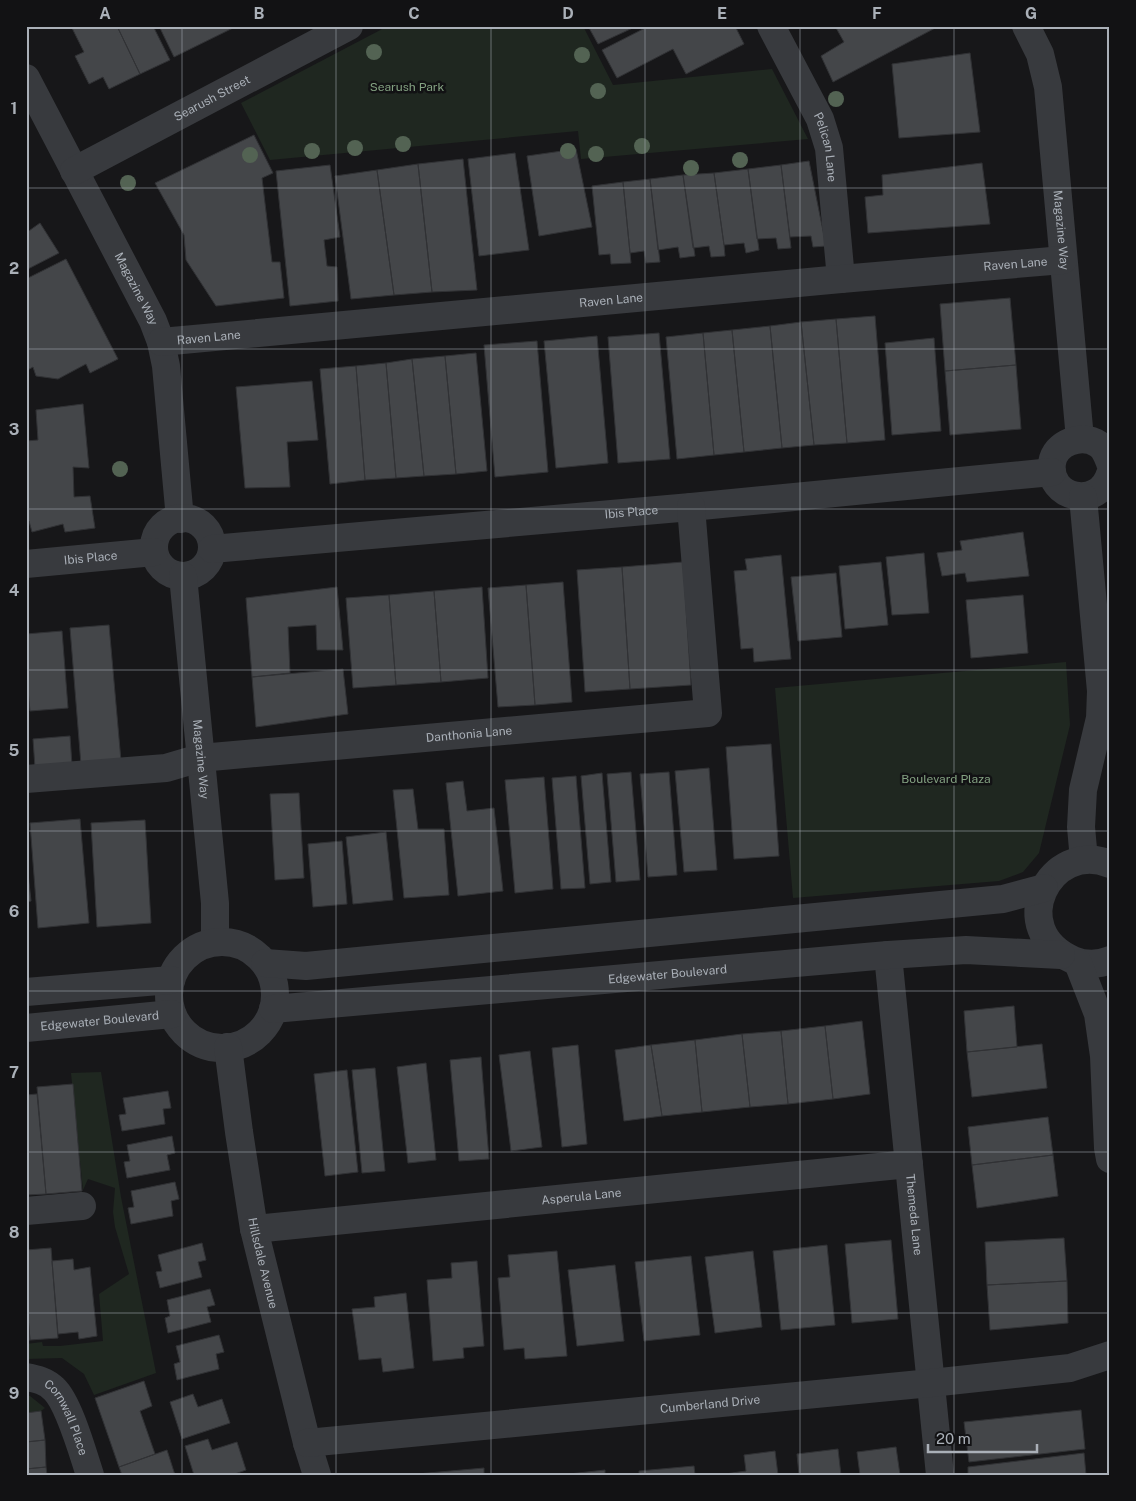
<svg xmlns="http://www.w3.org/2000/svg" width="1136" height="1501" viewBox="0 0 1136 1501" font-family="'Public Sans',sans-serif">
<rect width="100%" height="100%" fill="#171719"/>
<!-- green -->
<path fill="#1f2720" d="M388 26H583L613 85 772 69 808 139 581 159 578 131 270 160 241 103Z
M1066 662 1070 725 1039 853 1023 872 999 881 793 898 775 688Z
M101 1072 121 1197 156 1373 94 1395 84 1374 62 1358 26 1359V1344L42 1342 43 1346H60L103 1341 99 1294 129 1274 115 1227 113 1212 115 1188 88 1179 83 1190 71 1073Z
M26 1396H30L45 1408 41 1411 26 1413Z"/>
<!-- building -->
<path fill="#444649" stroke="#313235" d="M71 26H117L140 74 109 89 103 77 89 84 75 56 84 52Z
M117 26H153L170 60 140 74Z
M159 26H237L174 57Z
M588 26H637L598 44Z
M649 26H735L744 44 686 74 673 49 617 78 602 50Z
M835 26H939L833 82 821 56 844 42Z
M970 53 980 132 899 138 892 64Z
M254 135 273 173 262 178 272 262H280L284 298 216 306 186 260 184 235 155 183Z
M576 149 592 227 539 236 527 156Z
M515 153 529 250 479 256 468 159Z
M463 159 477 290 432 292 418 164Z
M809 161 826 246 813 247 811 236 790 237 781 165Z
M982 163 990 224 868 233 865 197 883 195 882 175Z
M418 164 432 292 394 295 377 170Z
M330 165 340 237 324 240 327 266 337 267 338 301 290 306 276 171Z
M781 165 791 248 778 249 776 238 757 239 748 169Z
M748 169 759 250 746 253 744 243 724 245 714 173Z
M377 170 394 295 351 299 335 176Z
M714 173 724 245 725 256 711 257 709 246 693 248 683 175Z
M683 175 695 256 680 258 678 247 658 250 650 179Z
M650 179 660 262 646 263 644 251 630 253 623 182Z
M623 182 631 263 611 264 610 254 599 255 592 186Z
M40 223 59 253 26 270V233Z
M66 259 118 359 90 373 86 364 58 379 36 376 33 367 26 371V279Z
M1010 298 1016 365 945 371 940 304Z
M875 316 885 440 847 443 836 319Z
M836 319 847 443 814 445 801 322Z
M801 322 814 445 782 448 770 326Z
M770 326 782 448 744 452 732 330Z
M732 330 744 452 714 455 703 333Z
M659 333 670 459 618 463 608 337Z
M703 333 714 455 677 459 666 337Z
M597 336 608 463 556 468 544 341Z
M934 338 941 431 892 435 885 343Z
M537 341 548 472 495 477 484 345Z
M476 353 487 471 456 474 445 356Z
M445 356 456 474 424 476 412 359Z
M412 359 424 476 396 478 386 363Z
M386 363 396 478 365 480 356 366Z
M1016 365 1021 429 950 435 945 371Z
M356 366 365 480 330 484 320 369Z
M312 381 318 440 287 442 290 487 245 488 236 387Z
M83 404 89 468 73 467 74 497 90 496 95 528 65 532 63 524 32 532 29 521 26 522V441L38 440 36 410Z
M1023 532 1029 576 967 582 965 573 942 576 937 553 962 550 960 541Z
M924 553 929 613 892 615 886 557Z
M781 555 791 659 754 662 753 648 741 649 734 571 747 570 745 559Z
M683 562 691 685 630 689 622 567Z
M881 562 888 625 845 629 839 566Z
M622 567 630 689 585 692 577 570Z
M836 573 842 637 798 641 791 577Z
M563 582 572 702 535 705 526 585Z
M526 585 535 705 498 707 488 588Z
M337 587 343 650H317L316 625 288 627 290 673 252 677 246 598Z
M482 587 488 678 441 682 434 591Z
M434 591 441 682 396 685 389 595Z
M389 595 396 685 353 688 346 598Z
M1023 595 1028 653 971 658 966 600Z
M109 625 121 761 81 765 70 628Z
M62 631 68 708 30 711 26 669V634Z
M343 669 348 714 256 727 252 677Z
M70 736 72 765 35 768 33 739Z
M771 744 779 856 734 859 726 747Z
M709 768 717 870 684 872 675 771Z
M631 772 640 880 616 882 607 774Z
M669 772 677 875 648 877 640 774Z
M602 773 611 882 590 884 581 776Z
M576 776 585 888 561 889 552 778Z
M544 777 553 889 515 893 505 780Z
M463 781 467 811 494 808 503 891 458 896 446 783Z
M413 789 418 829H444L449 895 404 898 393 790Z
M299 793 304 878 275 880 270 794Z
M80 819 89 923 38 928 30 823Z
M145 820 151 923 97 927 91 823Z
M386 832 393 900 353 904 346 837Z
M342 841 347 904 313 907 308 844Z
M26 855 31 901 26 902Z
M1014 1006 1017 1047 967 1052 964 1011Z
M862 1021 870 1094 833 1099 825 1026Z
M825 1026 833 1099 788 1104 781 1031Z
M781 1031 788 1104 750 1107 742 1034Z
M742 1034 750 1107 702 1112 695 1040Z
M695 1040 702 1112 662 1116 651 1045Z
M1042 1044 1047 1088 972 1097 967 1052Z
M578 1045 587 1144 562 1147 552 1048Z
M651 1045 662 1116 624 1121 615 1050Z
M530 1051 542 1147 511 1151 499 1055Z
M481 1057 489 1159 459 1161 450 1060Z
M426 1063 436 1160 408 1163 397 1067Z
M375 1068 385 1171 362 1173 352 1070Z
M347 1070 358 1172 325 1176 314 1074Z
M73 1084 82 1191 46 1194 37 1087Z
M168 1091 171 1108 163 1109 165 1124 122 1131 119 1115 126 1114 123 1098Z
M37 1094 46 1194 26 1195V1095Z
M1048 1117 1053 1155 972 1165 968 1127Z
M172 1136 175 1153 167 1155 170 1170 127 1178 124 1162 130 1161 127 1145Z
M1053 1155 1058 1196 977 1208 972 1165Z
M175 1182 179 1199 171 1201 173 1216 131 1224 128 1208 134 1207 131 1191Z
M1064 1238 1067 1281 987 1285 985 1242Z
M891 1240 898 1319 852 1323 845 1244Z
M202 1243 206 1260 198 1262 202 1277 160 1288 156 1272 162 1271 158 1255Z
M827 1245 835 1325 781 1330 773 1251Z
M51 1248 58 1338 30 1340 26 1294V1250Z
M557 1251 567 1356 525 1359 524 1348 504 1350 498 1278 510 1277 508 1255Z
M753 1251 762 1327 715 1333 705 1257Z
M691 1256 700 1335 644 1341 635 1262Z
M73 1259 74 1270 90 1267 97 1336 79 1339 78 1332 58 1334 52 1261Z
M477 1261 484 1346 463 1348 464 1358 433 1361 427 1280 452 1278 451 1263Z
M615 1265 624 1341 577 1346 568 1270Z
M1067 1281 1068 1323 990 1330 987 1285Z
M210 1289 215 1305 207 1307 211 1322 168 1333 165 1318 170 1316 167 1300Z
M406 1293 414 1368 383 1372 381 1358 359 1360 352 1309 375 1307 374 1297Z
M26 1294 30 1340H26Z
M219 1335 224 1352 216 1354 219 1369 177 1380 174 1364 180 1362 176 1346Z
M144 1381 152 1406 140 1411 155 1454 119 1467 95 1398Z
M193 1394 198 1407 222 1399 230 1423 182 1439 170 1402Z
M1081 1410 1085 1449 969 1462 964 1422Z
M41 1411 45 1440 26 1442V1413Z
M208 1439 212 1450 237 1442 246 1470 232 1475H194L185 1446Z
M45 1440 46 1467 26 1469V1442Z
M896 1447 900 1475H860L857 1452Z
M838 1449 841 1475H799L797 1454Z
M167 1450 175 1475H122L119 1467Z
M775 1451 778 1475H718L746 1471 744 1455Z
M1084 1453 1086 1475H968V1467Z
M694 1466 695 1475H639V1471Z
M46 1467 47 1475H26V1469Z
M484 1468V1475H406Z
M605 1470V1475H560Z"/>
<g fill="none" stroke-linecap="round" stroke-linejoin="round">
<!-- minor -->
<g stroke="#383a3e" stroke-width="28">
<path id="s1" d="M771 26 820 119 829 148 841 279"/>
<path id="s2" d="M1026 26 1040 54 1048 87 1080 439"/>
<path id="s3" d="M26 78 153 321 161 342 166 366 180 519"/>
<path id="s4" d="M74 171 349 26"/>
<path id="s5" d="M161 342 841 279 1063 260"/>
<path d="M1110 463C1107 455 1105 448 1098 444 1081 433 1055 443 1052 463 1047 499 1099 510 1110 474"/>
<path d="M1083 497 1101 691 1100 718 1083 790 1081 827 1084 860"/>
<circle cx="183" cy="547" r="29"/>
<path id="s6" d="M212 549 691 507 1052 472"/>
<path id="s7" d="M26 564 154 552"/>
<path id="s8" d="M183 576 215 903V942"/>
<path id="s9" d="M26 779 166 768 200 758 708 713 691 507"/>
<path d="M1110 864C1050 839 1004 930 1073 960 1084 965 1099 965 1110 960"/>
<circle cx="222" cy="995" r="53"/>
<path id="s10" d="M888 955 940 1475"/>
<path d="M265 963 306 966 1003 899 1044 888"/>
<path d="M1078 963 1098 1014 1104 1056 1108 1148 1110 1159"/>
<path d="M26 992 171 980"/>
<path id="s11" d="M273 1009 888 955 966 950 1061 955"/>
<path id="s12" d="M26 1028 172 1014"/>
<path id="s13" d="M228 1047 239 1132 254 1229 307 1443 317 1475"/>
<path d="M26 1211 82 1206"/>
<path id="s14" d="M254 1229 909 1164"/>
<path id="s15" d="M26 1377C37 1379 46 1381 54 1389 69 1403 83 1454 90 1475"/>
<path id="s16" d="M307 1443 931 1383 1070 1368 1110 1355"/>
</g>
</g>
<!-- trees -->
<g fill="#536353">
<circle cx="374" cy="52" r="8"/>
<circle cx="582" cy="55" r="8"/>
<circle cx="598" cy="91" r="8"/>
<circle cx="836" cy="99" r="8"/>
<circle cx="403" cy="144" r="8"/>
<circle cx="642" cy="146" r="8"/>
<circle cx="355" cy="148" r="8"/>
<circle cx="312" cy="151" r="8"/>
<circle cx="568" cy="151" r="8"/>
<circle cx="596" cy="154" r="8"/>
<circle cx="250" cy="155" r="8"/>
<circle cx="740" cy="160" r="8"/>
<circle cx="691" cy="168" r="8"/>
<circle cx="128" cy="183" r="8"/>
<circle cx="120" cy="469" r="8"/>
</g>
<!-- grid -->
<path fill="none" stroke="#aab0b8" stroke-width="1" stroke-opacity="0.55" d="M182 26V1475M336 26V1475M491 26V1475M645 26V1475M800 26V1475M954 26V1475M26 188H1110M26 349H1110M26 509H1110M26 670H1110M26 831H1110M26 991H1110M26 1152H1110M26 1313H1110"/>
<g text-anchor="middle" stroke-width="5" stroke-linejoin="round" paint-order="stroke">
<!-- park labels -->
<g font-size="12" fill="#84a282" stroke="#121214">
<text x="407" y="91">Searush Park</text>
<text x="946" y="783">Boulevard Plaza</text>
</g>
<!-- street labels -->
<g font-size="12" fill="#aab0b8" stroke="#121214">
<text dy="4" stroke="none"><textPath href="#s4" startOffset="156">Searush Street</textPath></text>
<text dy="4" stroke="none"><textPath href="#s1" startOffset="134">Pelican Lane</textPath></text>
<text dy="4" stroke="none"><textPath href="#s2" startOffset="209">Magazine Way</textPath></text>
<text dy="4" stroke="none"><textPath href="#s5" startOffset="858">Raven Lane</textPath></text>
<text dy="4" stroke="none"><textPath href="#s3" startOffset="238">Magazine Way</textPath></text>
<text dy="4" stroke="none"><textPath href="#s5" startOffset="452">Raven Lane</textPath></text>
<text dy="4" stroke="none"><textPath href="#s5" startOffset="48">Raven Lane</textPath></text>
<text dy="4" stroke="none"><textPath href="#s6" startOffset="421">Ibis Place</textPath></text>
<text dy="4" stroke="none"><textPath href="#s7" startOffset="65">Ibis Place</textPath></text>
<text dy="4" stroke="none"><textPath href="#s9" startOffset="446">Danthonia Lane</textPath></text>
<text dy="4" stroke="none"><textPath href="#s8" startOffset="184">Magazine Way</textPath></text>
<text dy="4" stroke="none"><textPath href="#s11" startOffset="396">Edgewater Boulevard</textPath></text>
<text dy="4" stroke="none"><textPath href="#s12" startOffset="74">Edgewater Boulevard</textPath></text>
<text dy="4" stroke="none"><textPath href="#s14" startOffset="329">Asperula Lane</textPath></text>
<text dy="4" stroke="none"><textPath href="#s10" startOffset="261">Themeda Lane</textPath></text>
<text dy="4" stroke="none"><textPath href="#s13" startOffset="219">Hillsdale Avenue</textPath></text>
<text dy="4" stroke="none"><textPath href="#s16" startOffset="405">Cumberland Drive</textPath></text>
<text dy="4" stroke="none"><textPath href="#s15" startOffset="62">Cornwall Place</textPath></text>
</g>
</g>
<!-- border -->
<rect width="1136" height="1501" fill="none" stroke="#121214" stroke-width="55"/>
<!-- scale -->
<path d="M928 1444v8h109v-8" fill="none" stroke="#aab0b8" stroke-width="2.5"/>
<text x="936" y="1444" font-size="15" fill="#aab0b8" stroke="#121214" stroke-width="4" paint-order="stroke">20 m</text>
<rect x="28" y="28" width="1080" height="1446" fill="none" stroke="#aab0b8" stroke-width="2"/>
<g font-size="16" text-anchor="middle" font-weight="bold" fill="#aab0b8">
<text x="105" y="19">A</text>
<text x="259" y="19">B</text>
<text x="414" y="19">C</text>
<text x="568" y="19">D</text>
<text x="722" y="19">E</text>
<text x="877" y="19">F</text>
<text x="1031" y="19">G</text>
<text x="14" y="114">1</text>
<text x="14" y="274">2</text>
<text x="14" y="435">3</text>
<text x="14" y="596">4</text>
<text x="14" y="756">5</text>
<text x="14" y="917">6</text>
<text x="14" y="1078">7</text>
<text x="14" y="1238">8</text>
<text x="14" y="1399">9</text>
</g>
</svg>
